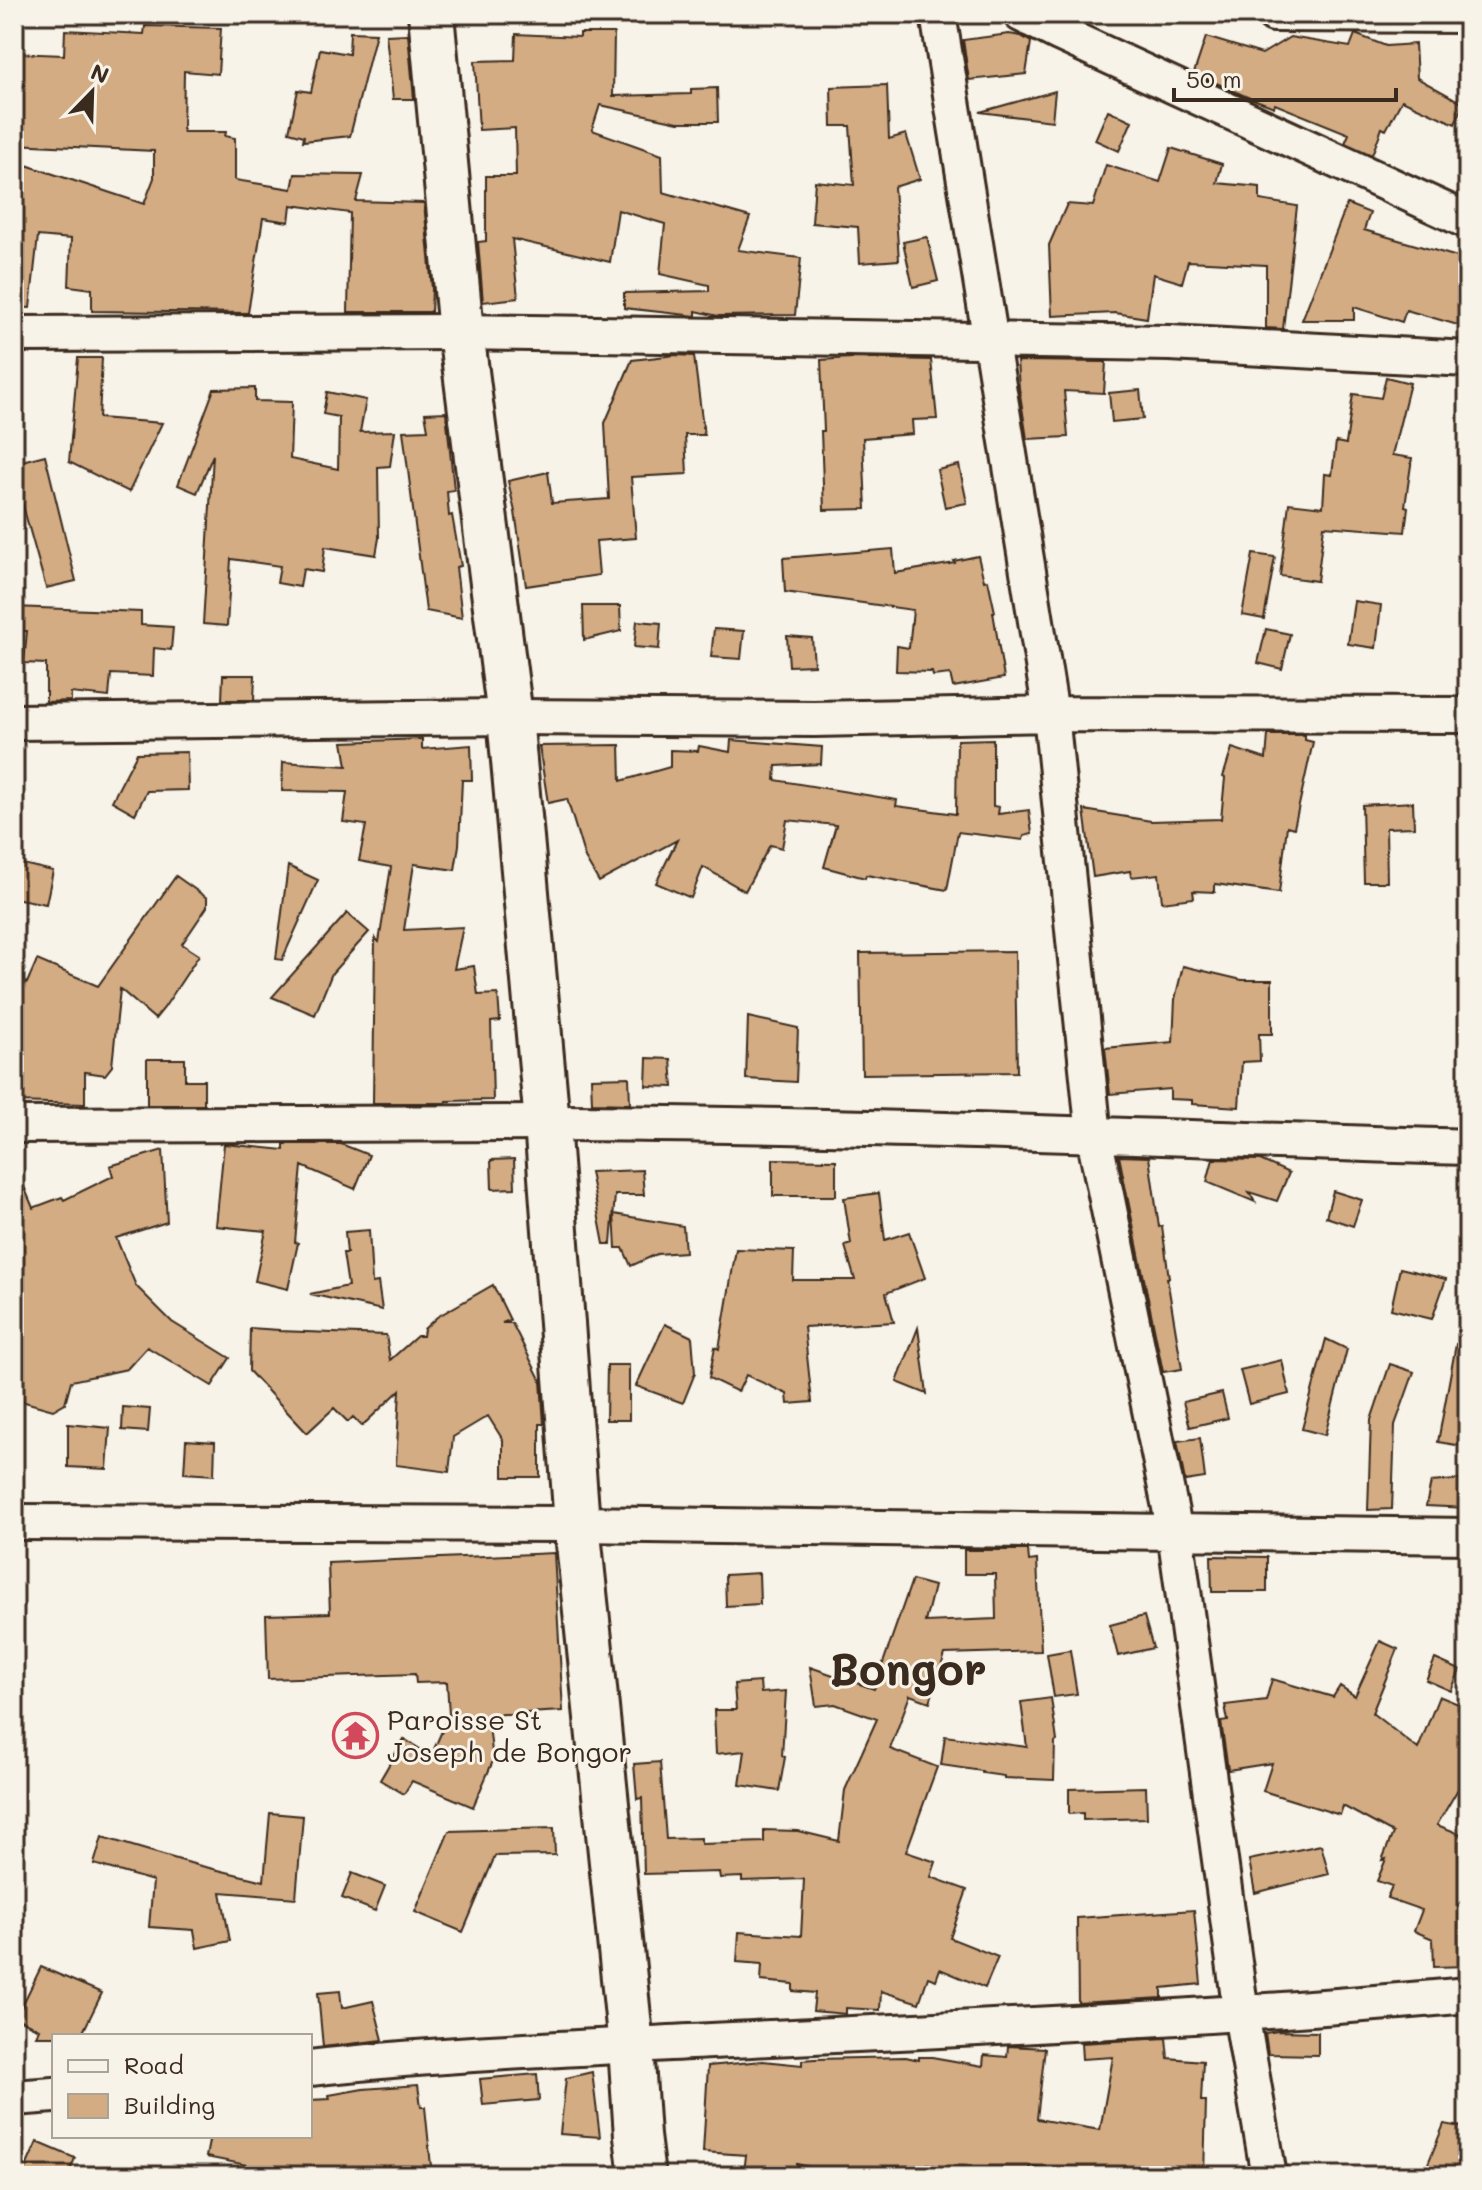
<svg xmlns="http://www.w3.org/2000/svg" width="1482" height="2190" viewBox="0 0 1482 2190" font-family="Mali,sans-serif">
<rect width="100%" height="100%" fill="#f7f3e8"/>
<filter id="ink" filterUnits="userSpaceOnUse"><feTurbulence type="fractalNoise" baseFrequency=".0125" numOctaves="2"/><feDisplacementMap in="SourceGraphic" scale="16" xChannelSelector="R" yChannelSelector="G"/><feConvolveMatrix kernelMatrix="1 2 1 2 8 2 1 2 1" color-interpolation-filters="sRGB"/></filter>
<g filter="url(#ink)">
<!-- building -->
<path fill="#d3ac84" stroke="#3b2a1e" stroke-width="2" d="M145 26 221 28 218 74 184 71 183 132H226L225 136 235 138V180L292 189 295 174 363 175 356 201 424 203 432 289 431 312H348L350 213 291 205 289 222 263 218 248 313 92 311V289L69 286 71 239 38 236 30 308 14 307V161L144 204 154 178V151L14 144V53L64 55 65 30 144 34Z
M350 32 376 33 350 136 303 141 304 136 289 132 298 90 311 92 320 49 349 54Z
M580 33H614L613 96 691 94V89L717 88 718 122H678L600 105 592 130 662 155 663 192 750 217 738 250 801 258 795 315 718 316 696 311V316L624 308V293L709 291V285L660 274 665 224 618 210 610 262 512 239 518 298 483 302 478 242 486 241V176H516L515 128 479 130 475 61 515 60 516 34 580 37Z
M408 34 414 99H393L386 35Z
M1009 34 1021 36 1031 42 1026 74 969 80 963 40Z
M1355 34 1386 46 1415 44 1417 78 1464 104 1455 124 1402 100 1386 130 1382 128 1372 155 1345 143 1349 134 1275 104 1274 107 1245 96 1194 73 1206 37 1262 54 1290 37 1350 47Z
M887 85 889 139 906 134 920 179 894 187 899 260 860 263 858 227 812 223 815 181 854 185 850 126H832L831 87Z
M1055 91 1052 121 980 112Z
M1108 110 1132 121 1119 151 1095 140Z
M1171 148 1222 164 1217 183 1260 187V200L1297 206 1283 329 1266 328V265L1188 261 1182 283 1153 274 1147 318 1115 313 1052 316 1049 245 1067 204 1093 206 1106 165 1160 182Z
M1347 204 1370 213 1364 230 1468 260V328L1406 310 1402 322 1354 307V320H1302Z
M927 237 938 281 913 287 903 242Z
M676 355 694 356 704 435H685L687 474 631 477 636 538 596 541 599 575 526 586 515 512 508 481 548 472 552 503 609 499 605 423 632 360Z
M78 358H102L99 418 162 423 129 492 69 462Z
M850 358 931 360 937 419 912 420 913 434 863 438 866 509 824 510 821 431H824L821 360Z
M1017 361 1106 362 1104 393 1064 391 1068 437 1027 439 1019 388Z
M1386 377 1410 383 1392 455 1412 458 1405 506 1408 507 1405 532 1324 526 1317 581 1280 576 1289 503 1323 507 1325 474 1332 475 1336 442 1346 444 1353 394 1381 398Z
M255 388V401L292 402 290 459 338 469 339 417 323 414 327 392 366 400 360 432 395 431 390 466 378 467 379 538 376 555 325 547 322 572 303 569 300 587 277 583 280 566 231 559 227 626 203 624 213 455 197 493 178 485 214 389Z
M1140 390 1143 419 1112 422 1109 393Z
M446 412 454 490 447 491 449 516 452 515 461 566 456 567 462 618 426 611 403 431 428 430 425 413Z
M45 455 76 581 46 588 14 474V463Z
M959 465 967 503 945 507 937 470Z
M893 549 895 573 955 563 954 561 978 556 984 581 988 580 995 612H993L1004 678 953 687 950 674 933 676 932 672 896 671 897 646 909 648 913 610 785 592 783 558Z
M1253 554 1275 557 1264 619 1242 615Z
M1354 601 1381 605 1376 648 1348 644Z
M583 606H620L621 631 584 640Z
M14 607 141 612V625L173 627 171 650 154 648 153 676 111 674 109 697 71 693V701L46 702V664L24 663 27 631H14Z
M637 621 661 623 659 649 634 647Z
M714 629 744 631 741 659 711 657Z
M1266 629 1290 634 1282 669 1258 663Z
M787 636 812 638 814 665 789 666Z
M223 675H255L254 700H222Z
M1268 735H1305V740L1313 742 1294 828 1287 826 1279 893 1215 884V892L1193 891 1194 898 1162 902 1159 874 1131 877 1130 871 1093 877 1084 810 1151 821 1221 819 1225 778 1223 777 1232 748 1266 759Z
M422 739V749L471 745 472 780H462L459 845 455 870 414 864 404 930 463 927 454 969 474 966 478 995 498 994 500 1021 491 1022 493 1100 446 1101V1103H373L375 938 379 942 391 867 359 861 366 825 343 822 347 792 282 791 283 762 347 766 343 742Z
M993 739V806L999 807 998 814 1029 810 1032 834 1024 836 1023 840 958 832 947 890 866 875 865 878 824 867 836 825 787 820 782 848 770 845 745 891 703 867 691 898 656 883 677 840 599 882 585 858 567 799 548 803 539 746 620 745 621 781 670 767V750L698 751 699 746 730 752 731 740 822 747 821 764 776 766 775 780 897 800 896 806 956 814 957 740Z
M187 752 188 790 147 791 135 814 112 801 137 753Z
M1413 802 1414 827 1386 828 1387 882H1364L1362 805Z
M14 862 53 871 46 904 14 898Z
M288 866 318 880 282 960 276 959Z
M176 876 207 898V907L182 944 199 955 164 1008 155 1019 120 989 112 1066 105 1075 85 1072V1104L14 1102V978L27 983 37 960 98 986Z
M347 913 369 932 332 973 315 1015 272 997Z
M1015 951 1017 1072 862 1074 860 953Z
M1183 966 1242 980H1272V1034H1259L1260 1061 1242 1062 1239 1107 1192 1104V1100L1170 1099V1089L1110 1094 1105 1048 1173 1042 1175 999Z
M748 1017 798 1028 796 1082 746 1079Z
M647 1058 671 1059 673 1087 646 1086Z
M147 1059H185V1080H204V1105H147Z
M629 1077 630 1104 592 1103 591 1078Z
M224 1144 284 1150V1144H341L369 1155 355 1189 302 1166 295 1242 298 1243 288 1289 255 1281 266 1231 216 1226Z
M163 1150 167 1222 116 1238 136 1286 172 1322 230 1358 212 1386 147 1347 127 1369 71 1381 65 1403 53 1410 14 1399V1163L33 1208 62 1197 64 1200 113 1176 110 1166Z
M1119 1156 1149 1157 1159 1227 1162 1226 1169 1278H1167L1182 1369 1163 1372Z
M514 1159 515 1188 492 1189 491 1160Z
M773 1159 836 1160V1196H773Z
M1213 1159 1260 1160 1289 1173 1277 1201 1249 1192 1255 1202 1207 1182Z
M642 1170 644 1195H615L611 1244H604L590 1172Z
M1333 1191 1362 1200 1353 1226 1326 1217Z
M879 1193 885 1240 909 1232 925 1278 886 1293 894 1322 804 1327 812 1402 788 1404 787 1394 746 1375 738 1392 709 1378 715 1347 719 1349 736 1249 794 1251 793 1280H855L845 1246 851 1244 844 1198Z
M614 1214 683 1226 685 1252 657 1254 631 1266 623 1248H616Z
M369 1230 372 1283 378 1282 382 1310 310 1294 348 1286 343 1253H347L345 1232Z
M1400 1268 1446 1279 1432 1319 1391 1309Z
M493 1285 510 1320 502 1323H512L541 1381 544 1424H540V1477H503V1440L488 1416 453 1437 449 1472 396 1465 400 1390 362 1426 353 1417 348 1422 334 1408 307 1433 249 1371 250 1328 279 1330V1331L386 1335 390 1360 417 1336H423L424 1329 437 1317Z
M665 1324 692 1337 695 1373 683 1403 636 1386Z
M918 1328 927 1394 897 1382Z
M1326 1339 1347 1349 1325 1435 1302 1429Z
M1456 1344 1468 1345V1447L1438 1442Z
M1282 1360 1289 1394 1249 1404 1240 1370Z
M1390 1364 1414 1372 1395 1425 1392 1509 1368 1510 1371 1420Z
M607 1365H629V1420H606Z
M1222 1393 1228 1418 1190 1427 1183 1402Z
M123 1407 150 1409 148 1432 122 1430Z
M68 1424 110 1428 107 1469 68 1467Z
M1200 1438 1205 1478 1185 1481 1177 1441Z
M186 1440 215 1442 214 1475 184 1473Z
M1468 1479V1508L1426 1506 1431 1482Z
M964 1550H1028L1029 1561 1037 1560 1041 1651 945 1654 930 1702 910 1695 890 1749 937 1767 906 1852 936 1862 931 1877 967 1890 950 1938 998 1957 985 1988 940 1969 936 1980 928 1977 919 2003 881 1991 880 2010 846 2008V2014L813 2011 815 1993 793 1991V1984L761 1981 762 1964 737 1962 739 1932 801 1936 804 1879 742 1881V1877L720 1878 719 1872 644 1874 642 1798 637 1799 634 1764 660 1762 666 1839 701 1838V1844L764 1842V1830L798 1831 839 1841 845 1790 877 1719 835 1704 816 1706 810 1667 874 1689 912 1580 934 1586 925 1622 996 1619 995 1574H964Z
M554 1553 563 1711 488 1715 493 1761 473 1807 412 1781 404 1794 380 1780 404 1739 431 1756 449 1715 447 1682 416 1683 415 1674 268 1679 266 1615 330 1613 328 1563Z
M1211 1556 1267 1557V1592H1212Z
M759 1573 760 1604 726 1606 725 1575Z
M1144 1616 1153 1648 1118 1656 1110 1625Z
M1380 1641 1398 1649 1372 1713 1418 1749 1439 1696 1468 1708V1772L1437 1825 1468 1837V1966L1434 1967 1433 1939 1414 1931 1422 1910 1387 1898 1392 1886 1377 1881 1386 1859 1382 1860 1393 1833 1343 1806 1340 1815 1263 1791 1272 1763 1228 1770 1221 1722 1228 1721 1225 1705 1266 1700 1272 1679 1333 1697 1340 1686 1355 1696Z
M1070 1650 1077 1694 1054 1697 1047 1654Z
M1435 1659 1460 1670 1451 1691 1426 1680Z
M760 1682 761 1693 786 1691 782 1756 785 1757 779 1791 740 1785 745 1751 716 1754 714 1710H736L734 1684Z
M1051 1698 1057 1741 1055 1742 1054 1780 1004 1778V1776L982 1773V1771L941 1765 945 1736 1027 1747 1021 1702Z
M1146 1787 1147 1818 1083 1820V1813L1069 1814V1789Z
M270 1813 303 1816 296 1898 221 1892 230 1941 197 1948 194 1930 149 1927 153 1881 94 1864 102 1837 197 1865 264 1881Z
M554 1828 555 1855 495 1856 463 1932 415 1912 449 1831Z
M1321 1845 1329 1874 1255 1893 1249 1860Z
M352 1873 385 1886 375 1911 342 1898Z
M1194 1910 1201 1984 1162 1988V1998L1078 2003 1077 1918Z
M41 1967 102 1993 81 2036H36L39 2029 16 2018Z
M340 1991 342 2008 373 2001 383 2040 323 2047 318 1993Z
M1278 2031 1318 2032V2055L1268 2054 1265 2033Z
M1166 2038 1168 2058 1203 2061 1201 2101H1206L1204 2176H1117L1030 2166 1027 2176H968L928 2164 926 2176H847L797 2164 796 2176H781L744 2173 746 2155 703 2152 708 2066 763 2061 802 2065V2060L815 2059 906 2057 919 2060V2057H932L983 2066 984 2055 1007 2057 1008 2046 1045 2048 1037 2119 1100 2130 1113 2057 1082 2059 1081 2043Z
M592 2072 600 2137 560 2134 566 2078Z
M537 2074 539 2100 483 2105 480 2079Z
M418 2085 421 2107H425L432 2176H245L247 2165 206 2157 210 2136H310V2100L330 2099 329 2095 363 2089Z
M1444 2124 1468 2128V2176H1423Z
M37 2142 75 2158 68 2176H22Z"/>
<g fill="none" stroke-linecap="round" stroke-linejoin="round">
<defs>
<path id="street" d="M938 14 1051 714 1094 1136 1175 1532 1241 2013 1269 2176
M1021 14 1059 33 1468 221
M1274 14 1468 15
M14 334 461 332 1170 343 1468 359
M14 722 510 717 814 719 1051 714 1468 715
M14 1125C192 1126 370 1122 547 1123 854 1124 1161 1138 1468 1147
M14 1522 577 1524 1468 1536
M310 2068C436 2054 563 2049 690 2042 949 2029 1209 2019 1468 1995
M14 2098 54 2095"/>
<path id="secondary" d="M431 14 461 332 510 717 547 1123 577 1524 631 2046 637 2136 642 2176"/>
</defs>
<!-- street casing -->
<use href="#street" stroke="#3b2a1e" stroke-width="40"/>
<!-- secondary casing -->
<use href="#secondary" stroke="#3b2a1e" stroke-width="50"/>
<!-- street -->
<use href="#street" stroke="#f7f3e8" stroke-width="34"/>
<!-- secondary -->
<use href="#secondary" stroke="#f7f3e8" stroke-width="44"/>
</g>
</g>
<!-- icons -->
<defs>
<symbol id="temple-ring" viewBox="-11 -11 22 22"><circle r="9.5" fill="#f7f3e8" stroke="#d1495b" stroke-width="1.5"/><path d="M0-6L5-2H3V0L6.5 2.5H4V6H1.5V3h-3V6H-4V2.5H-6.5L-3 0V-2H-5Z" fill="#d1495b"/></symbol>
</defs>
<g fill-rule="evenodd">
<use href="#temple-ring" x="330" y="1710" width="51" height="51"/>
</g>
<g text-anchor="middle" stroke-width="6" stroke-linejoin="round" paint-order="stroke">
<!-- poi labels -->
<g font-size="28" fill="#3b2a1e" stroke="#f7f3e8" text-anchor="start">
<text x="387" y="1730">Paroisse St<tspan x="387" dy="32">Joseph de Bongor</tspan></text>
</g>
<!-- town labels -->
<g font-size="44" font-weight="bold" fill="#3b2a1e" stroke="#f7f3e8">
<text x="908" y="1685">Bongor</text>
</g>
</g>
<!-- margin -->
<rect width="1482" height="2190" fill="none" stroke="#f7f3e8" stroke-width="48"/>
<rect x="24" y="24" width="1434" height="2142" fill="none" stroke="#3b2a1e" stroke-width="3" filter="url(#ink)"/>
<!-- legend -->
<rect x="52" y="2034" width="260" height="104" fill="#f7f3e8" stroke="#aca397" stroke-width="2"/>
<rect x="68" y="2060" width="40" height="12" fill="#f7f3e8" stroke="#aca397" stroke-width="2"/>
<text x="124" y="2074" font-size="24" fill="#3b2a1e">Road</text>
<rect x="68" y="2094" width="40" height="24" fill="#d3ac84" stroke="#aca397" stroke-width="2"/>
<text x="124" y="2114" font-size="24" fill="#3b2a1e">Building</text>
<!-- north arrow -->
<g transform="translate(92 92) rotate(23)" stroke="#f7f3e8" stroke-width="6" paint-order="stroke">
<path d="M0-6L14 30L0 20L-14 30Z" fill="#3b2a1e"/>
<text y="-12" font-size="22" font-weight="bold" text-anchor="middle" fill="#3b2a1e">N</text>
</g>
<!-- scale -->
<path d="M1174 88v12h222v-12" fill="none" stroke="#3b2a1e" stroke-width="4"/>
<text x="1186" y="88" font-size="24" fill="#3b2a1e" stroke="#f7f3e8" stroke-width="6" paint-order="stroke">50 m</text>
</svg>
